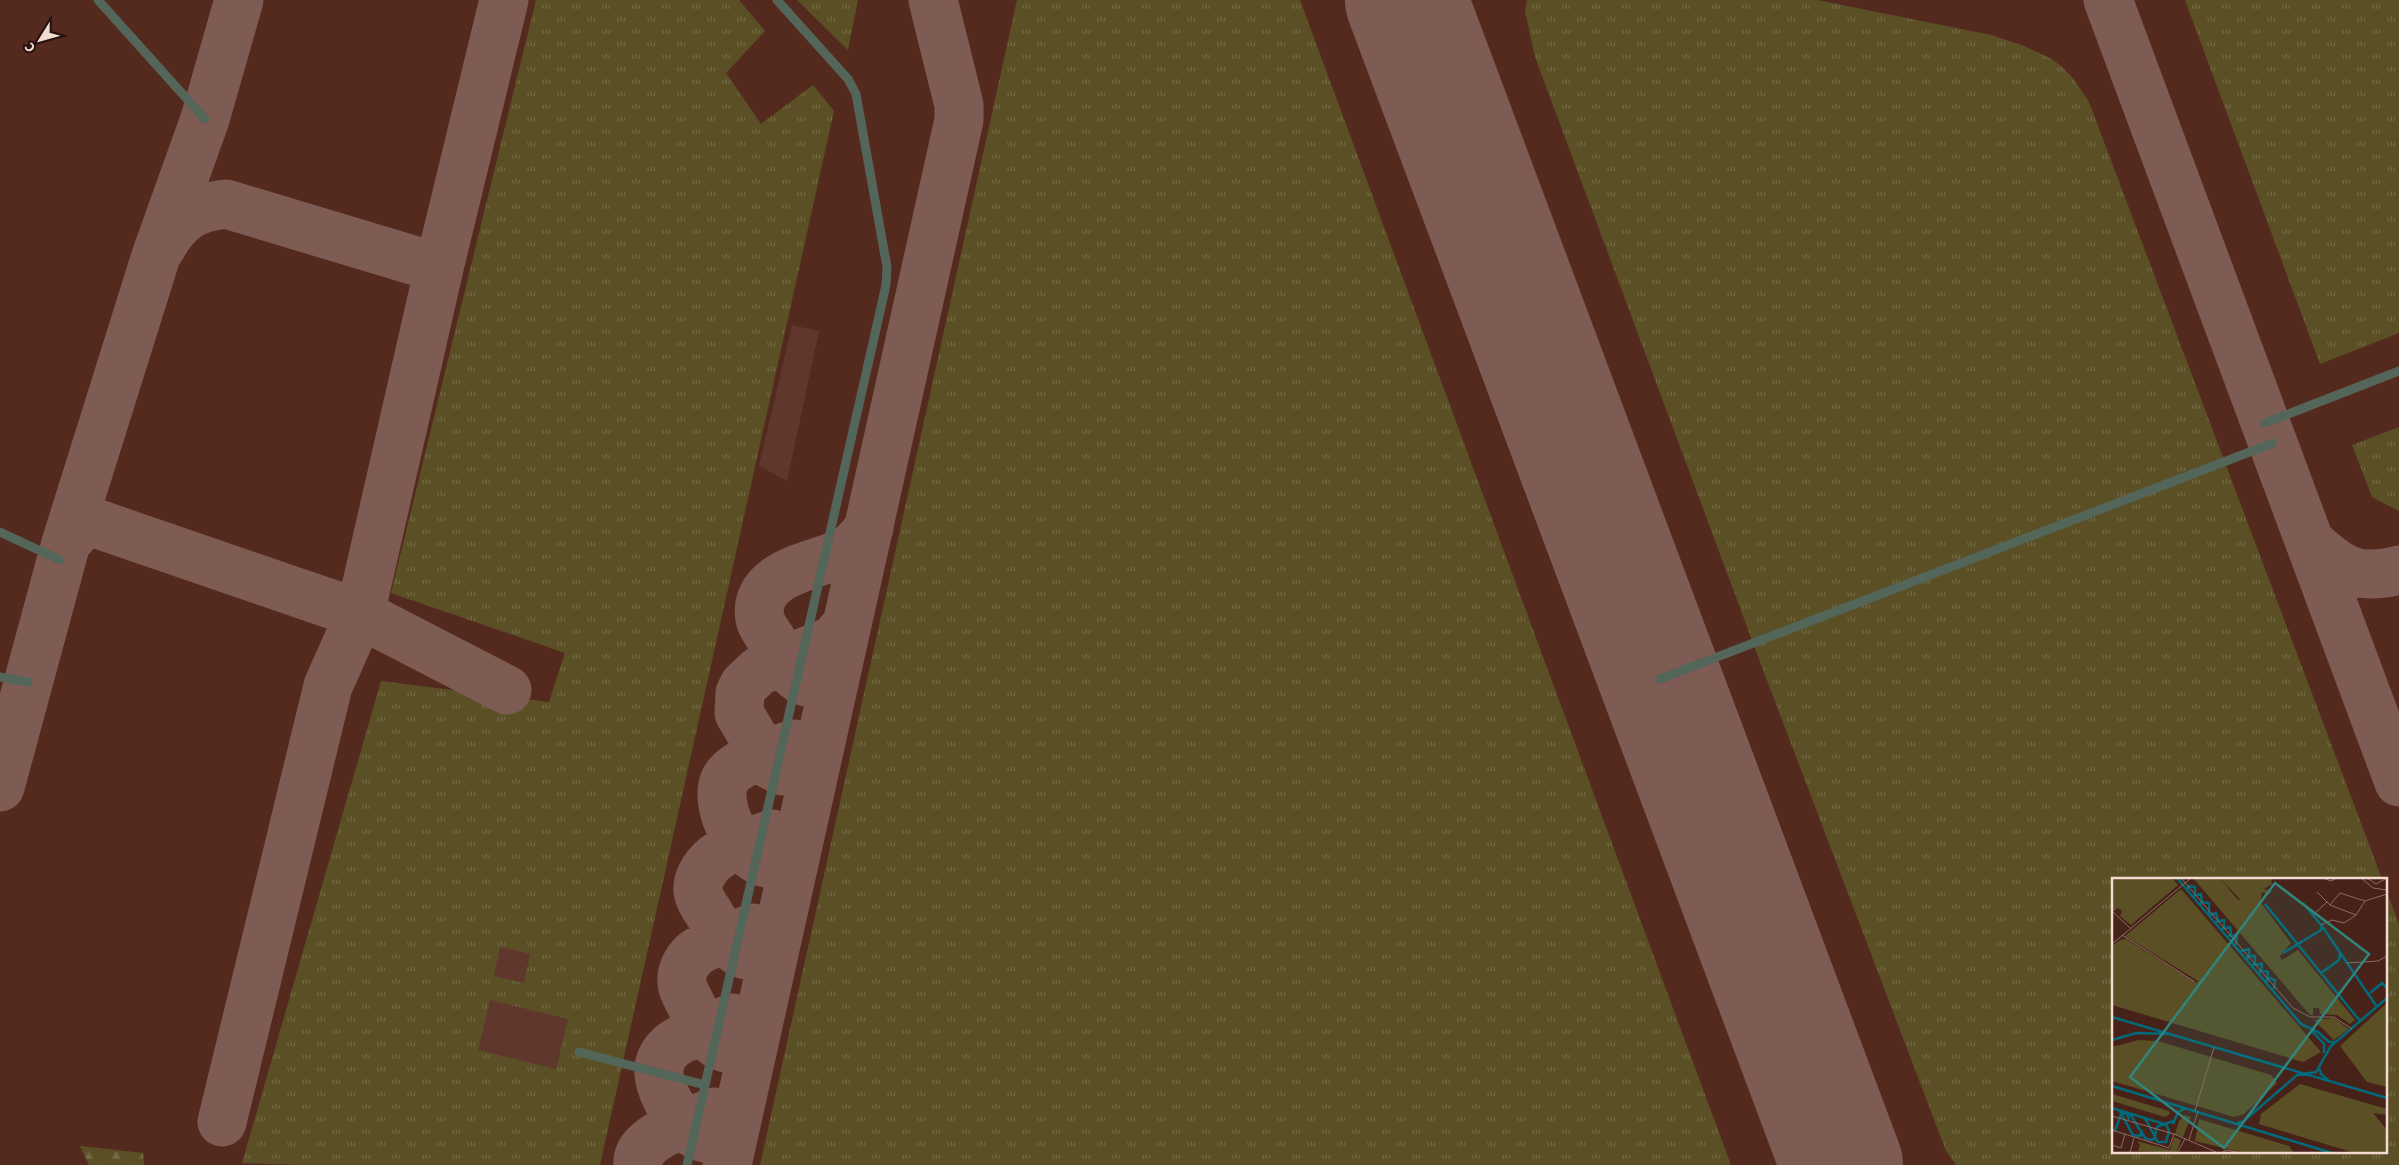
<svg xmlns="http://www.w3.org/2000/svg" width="2399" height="1165" viewBox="0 0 2399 1165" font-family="'Source Sans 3',sans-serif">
<defs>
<pattern id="grass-tufts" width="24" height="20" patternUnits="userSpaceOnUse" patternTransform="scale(1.25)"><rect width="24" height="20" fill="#5b5025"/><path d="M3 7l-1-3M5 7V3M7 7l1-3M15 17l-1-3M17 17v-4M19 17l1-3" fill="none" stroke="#736944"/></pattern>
<pattern id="forest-firs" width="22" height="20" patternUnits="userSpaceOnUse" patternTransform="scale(1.25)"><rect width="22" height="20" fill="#5b5025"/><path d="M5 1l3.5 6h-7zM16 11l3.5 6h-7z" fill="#736944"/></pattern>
</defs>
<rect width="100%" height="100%" fill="#472218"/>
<!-- built -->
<path fill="#552a1e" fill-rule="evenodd" d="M0 0H2399V1165H0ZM2113 879H2385V1151H2113Z"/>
<!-- grass -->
<path fill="url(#grass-tufts)" d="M536 0H739L765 31 726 73 761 124 813 85 834 111 600 1165H299L242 1163 381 681 549 702 565 653 391 593Z
M797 0H858L848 50Z
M1017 0H1300L1731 1165H760Z
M1527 0H1817L1991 35 2022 45 2050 58 2062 67 2073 78 2089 102 2382 879H2113V1151H2385V888L2399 924V1165H1956L1946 1151 1765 675 1535 57 1525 11Z
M2185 0H2399V333L2320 364Z
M2399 427V511L2372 497 2352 445Z"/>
<!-- forest -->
<path fill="url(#forest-firs)" d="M80 1146 143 1153 144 1165H89Z"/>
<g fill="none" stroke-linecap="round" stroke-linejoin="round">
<!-- taxiway -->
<path stroke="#7e5c53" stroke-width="49" d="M239 0 205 119 156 256 66 543 80 527 95 523 360 614 507 690
M2108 0 2399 782
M161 248C177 218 193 208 226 204L439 268
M2310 542C2340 570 2357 581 2399 570
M806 682C788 675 780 655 771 639 767 633 761 625 760 619 752 574 812 566 841 554 853 549 861 538 869 528
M794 744C773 752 743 758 728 775 707 799 745 875 780 862 788 859 793 850 798 843
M820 747 807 765 799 770 783 771 769 764 739 713 740 693 744 685 759 671 834 640 847 624
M0 787 66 543
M772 834C752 842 721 848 707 866 703 871 698 880 698 887 697 897 705 907 710 915 725 942 748 978 777 937
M753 928C739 934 703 945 693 955 686 962 681 972 682 982 682 990 689 1000 692 1007 706 1039 726 1068 757 1030
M733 1018C716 1025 683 1035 670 1047 650 1066 661 1090 673 1110 690 1137 711 1151 736 1122
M1811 1084 1859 1165
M222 1122 328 686 360 614 439 268 504 0
M638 1165C635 1136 693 1121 714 1112
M727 1165 959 120V105L933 0"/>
<!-- runway -->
<path stroke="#7e5c53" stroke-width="122" d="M1406 0 1842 1165"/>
</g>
<!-- building -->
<path fill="#5f372d" d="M792 325 819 331 787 481 759 466Z
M500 947 530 954 524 983 494 976Z
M490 1000 568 1019 556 1069 478 1050Z"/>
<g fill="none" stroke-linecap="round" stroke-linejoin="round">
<!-- lane -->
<path stroke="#54655a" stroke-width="9" d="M98 0 205 119
M2265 423 2399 371
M0 532 60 560
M0 677 28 682
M1660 679 2273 443
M579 1052 705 1085
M687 1165 886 285 887 267 856 94 848 79 777 0"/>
</g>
<!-- overview -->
<g transform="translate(2112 878)">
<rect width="275" height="275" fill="#472218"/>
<path d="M0 0H60L66 7 19 47 8 38 10 33 6 30 0 34ZM81 0H108L125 21 145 29 149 25 179 65 168 78 170 82 186 72 243 142 238 146 225 137 208 136 207 130H201V137H198ZM69 11 209 174 191 184 0 127V68L8 62 14 61 84 105 86 103 13 58ZM275 125V209L255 204 228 168ZM222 140 237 151 222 162 202 142ZM27 162 46 163 159 197 165 205 132 236 122 239 0 203V169ZM188 206 275 231V237L261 235 275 252V275H243L147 246 149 236ZM0 216 57 233 58 236 53 239 0 223ZM73 237 79 239 71 259 63 256 67 243ZM87 241 177 268 182 275H132L83 263ZM62 259 69 262 64 275 26 273 28 267 25 263 58 272Z" fill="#5b5025"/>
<path d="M108 0H159L160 6 152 11 160 13 156 17 150 14 149 25 138 32Z" fill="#5b5025"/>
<path fill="none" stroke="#006a7d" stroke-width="2.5" d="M65 0 189 146 206 154 217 164H223M75 12 77 8 83 9V18M81 18 89 16 90 24M191 25 210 48M153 26 248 143M88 27 90 24 97 25V37M97 37 104 35 106 43M103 44 112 42V50M109 51 118 49 119 57M116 58 125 57 124 67M128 73 137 71V79M171 75 209 52 210 48 265 129M135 82 136 78H143V87M140 87 150 86 149 94M209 95 227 82 228 75M147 96 149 92 156 94 155 104M155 99 163 102 162 111M258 115 270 105 275 110M0 139 275 220M200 153 212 166V175M0 162 24 155 60 156M207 190 209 196 217 203M0 208 220 275M0 230 52 246 62 243M8 233 21 257 28 258 30 252M18 236 33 260 38 262 42 261 43 259 44 251 46 248 54 246 57 253 54 264H46L45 263 43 259 34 242 30 239M126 245 132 243 185 197 204 194 219 168 275 120M61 246 66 234 73 230M3 253 9 236 15 235 17 242"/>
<path fill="none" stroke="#8c6c63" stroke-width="1" d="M69 0 181 130 198 139H222L240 151M211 0 219 3 225 0M249 0 261 10 275 12M255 0 264 6 275 0M205 14 218 27 244 37 253 23M218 27 228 15 253 23 275 16M1 34 18 50M201 37 215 24M209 47 220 42 232 45 244 37M10 57 83 104M0 66 79 0M235 85 266 83 275 78M83 233 102 169M0 238 62 256 106 275M0 252 57 270 62 256M77 262 86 233M0 267 9 270 13 256M18 275 22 260M65 275 73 261M109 275 115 272 129 275"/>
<path fill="#31857d" fill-opacity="0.15" stroke="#31857d" stroke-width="2.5" d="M163 5 257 76 112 270 18 199Z"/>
<rect width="275" height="275" fill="none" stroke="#f3dad3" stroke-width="2.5"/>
</g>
<!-- north arrow -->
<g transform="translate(40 40) rotate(233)" stroke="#22110d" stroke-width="4" paint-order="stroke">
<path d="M0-4L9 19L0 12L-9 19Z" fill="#f3dad3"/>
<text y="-8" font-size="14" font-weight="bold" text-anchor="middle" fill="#f3dad3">С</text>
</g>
</svg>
